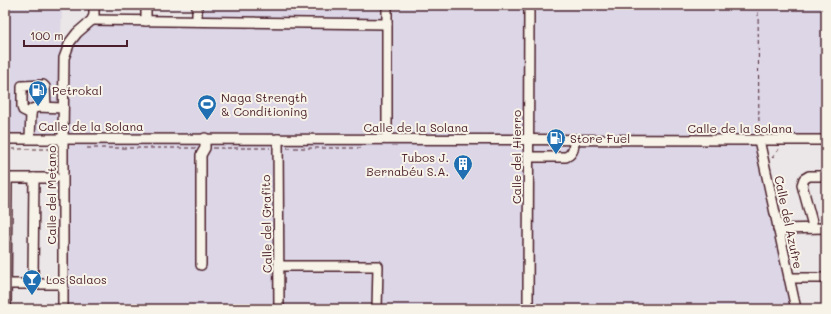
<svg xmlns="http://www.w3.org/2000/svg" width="831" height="314" font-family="Mali,sans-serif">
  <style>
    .built { fill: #dcd6e6 }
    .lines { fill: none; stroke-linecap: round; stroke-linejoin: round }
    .minor-casing { stroke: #4a1f2b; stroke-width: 12 }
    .path { stroke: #4a1f2b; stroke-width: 1; stroke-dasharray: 4 3; stroke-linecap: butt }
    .minor { stroke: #f7f3e8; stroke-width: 9 }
    .labels { text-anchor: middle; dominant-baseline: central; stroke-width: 4; stroke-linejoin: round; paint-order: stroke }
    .poi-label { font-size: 12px; fill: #4a1f2b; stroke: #f7f3e8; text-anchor: start }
    .street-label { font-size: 12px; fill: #4a1f2b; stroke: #f7f3e8 }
  </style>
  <rect width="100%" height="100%" fill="#ebe6e7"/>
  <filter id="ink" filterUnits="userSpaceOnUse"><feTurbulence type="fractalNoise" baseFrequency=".025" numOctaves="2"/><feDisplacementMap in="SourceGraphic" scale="8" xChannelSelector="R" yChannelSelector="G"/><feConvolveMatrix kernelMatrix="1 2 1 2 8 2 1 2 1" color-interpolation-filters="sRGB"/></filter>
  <g filter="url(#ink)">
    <polygon class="built" points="5,5 62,5 61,35 70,42 92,20 197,21 197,5 826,5 826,140 760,140 796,309 63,309 63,139 5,139"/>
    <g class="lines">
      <defs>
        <g id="minor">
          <polyline points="92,20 387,24"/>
          <polyline points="92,20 94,15 94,5"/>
          <polyline points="146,21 146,5"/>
          <polyline points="197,21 197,5"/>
          <polyline points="31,114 23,110 22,107 22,86 43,85 45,87 46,107"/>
          <polyline points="30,138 31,114 32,109 38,107 63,108"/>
          <polyline points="5,139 826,140"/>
          <polyline points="278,139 279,309"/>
          <polyline points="387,139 387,5"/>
          <polyline points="759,140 796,309"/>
          <path d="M 528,157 L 566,157 C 574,153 574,147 574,139"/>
          <polyline points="5,178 55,178"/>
          <polyline points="812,228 812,222 802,185 804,179 809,176 826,176"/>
          <polyline points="778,229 826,228"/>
          <polyline points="201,265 201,155 205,148 205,138"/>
          <polyline points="279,266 378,266 377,309"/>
          <polyline points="33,277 34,178"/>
          <polyline points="789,278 826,278"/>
          <polyline points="5,284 63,284"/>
          <polyline points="6,309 7,178"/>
          <polyline points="63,309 63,138 64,58 70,42 77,33 92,20"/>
          <polyline points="528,309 529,5"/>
        </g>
      </defs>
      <use href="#minor" class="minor-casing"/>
      <g class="path">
        <polyline points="758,5 759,131"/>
        <polyline points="87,148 196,148"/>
        <polyline points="213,148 270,148"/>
        <polyline points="287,148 364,148"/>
        <polyline points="5,149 52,149 54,150"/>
        <polyline points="772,158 780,148"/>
      </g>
      <use href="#minor" class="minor"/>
    </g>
  </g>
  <defs>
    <symbol id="fuel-pin" viewBox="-11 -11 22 30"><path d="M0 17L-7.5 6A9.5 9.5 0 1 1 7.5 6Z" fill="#1f6fb2" stroke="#f7f3e8"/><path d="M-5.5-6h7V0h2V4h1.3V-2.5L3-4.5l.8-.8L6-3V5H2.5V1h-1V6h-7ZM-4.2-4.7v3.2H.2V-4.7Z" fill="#fff"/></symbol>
    <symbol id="stadium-pin" viewBox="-11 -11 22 30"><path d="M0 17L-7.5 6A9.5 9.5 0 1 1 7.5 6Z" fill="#1f6fb2" stroke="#f7f3e8"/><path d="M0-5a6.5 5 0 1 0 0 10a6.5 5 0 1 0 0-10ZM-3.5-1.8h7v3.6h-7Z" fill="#fff"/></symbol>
    <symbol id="building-pin" viewBox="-11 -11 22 30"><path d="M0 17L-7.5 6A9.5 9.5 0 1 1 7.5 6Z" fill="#1f6fb2" stroke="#f7f3e8"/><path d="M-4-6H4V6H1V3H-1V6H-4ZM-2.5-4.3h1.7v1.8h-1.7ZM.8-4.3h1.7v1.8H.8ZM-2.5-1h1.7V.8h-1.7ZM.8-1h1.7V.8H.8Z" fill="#fff"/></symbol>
    <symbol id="bar-pin" viewBox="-11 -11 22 30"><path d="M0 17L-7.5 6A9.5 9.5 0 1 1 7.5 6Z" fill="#1f6fb2" stroke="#f7f3e8"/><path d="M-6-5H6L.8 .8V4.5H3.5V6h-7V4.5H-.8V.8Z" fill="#fff"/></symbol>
  </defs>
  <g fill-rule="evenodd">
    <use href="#fuel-pin" x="27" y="79" width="22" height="30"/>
    <use href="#stadium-pin" x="196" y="93" width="22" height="30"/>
    <use href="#fuel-pin" x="545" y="127" width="22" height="30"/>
    <use href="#building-pin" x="452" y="153" width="22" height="30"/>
    <use href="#bar-pin" x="21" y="268" width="22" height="30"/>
  </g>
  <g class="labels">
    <g class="poi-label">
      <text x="52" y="90">Petrokal</text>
      <text x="221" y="97">Naga Strength<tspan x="221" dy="14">&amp; Conditioning</tspan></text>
      <text x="570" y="138">Store Fuel</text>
      <text x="449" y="157" text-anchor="end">Tubos J.<tspan x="449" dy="14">Bernabéu S.A.</tspan></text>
      <text x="46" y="279">Los Salaos</text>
    </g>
    <g class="street-label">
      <text x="91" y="126">Calle de la Solana</text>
      <text x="416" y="127">Calle de la Solana</text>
      <text x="740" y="128">Calle de la Solana</text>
      <text transform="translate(516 157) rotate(-90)">Calle del Hierro</text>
      <text transform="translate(51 195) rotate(-90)">Calle del Metano</text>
      <text transform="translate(789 222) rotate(78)">Calle del Azufre</text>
      <text transform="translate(266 224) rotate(-91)">Calle del Grafito</text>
    </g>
  </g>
  <rect width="831" height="314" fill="none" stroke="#f7f3e8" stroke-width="20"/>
  <rect x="10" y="10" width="811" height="294" fill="none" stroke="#4a1f2b" stroke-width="1.5" filter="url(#ink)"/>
  <path d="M24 40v6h103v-6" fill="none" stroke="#4a1f2b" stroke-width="2"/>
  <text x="30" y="40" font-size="12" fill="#4a1f2b" stroke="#f7f3e8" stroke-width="3" paint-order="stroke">100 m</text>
</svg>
